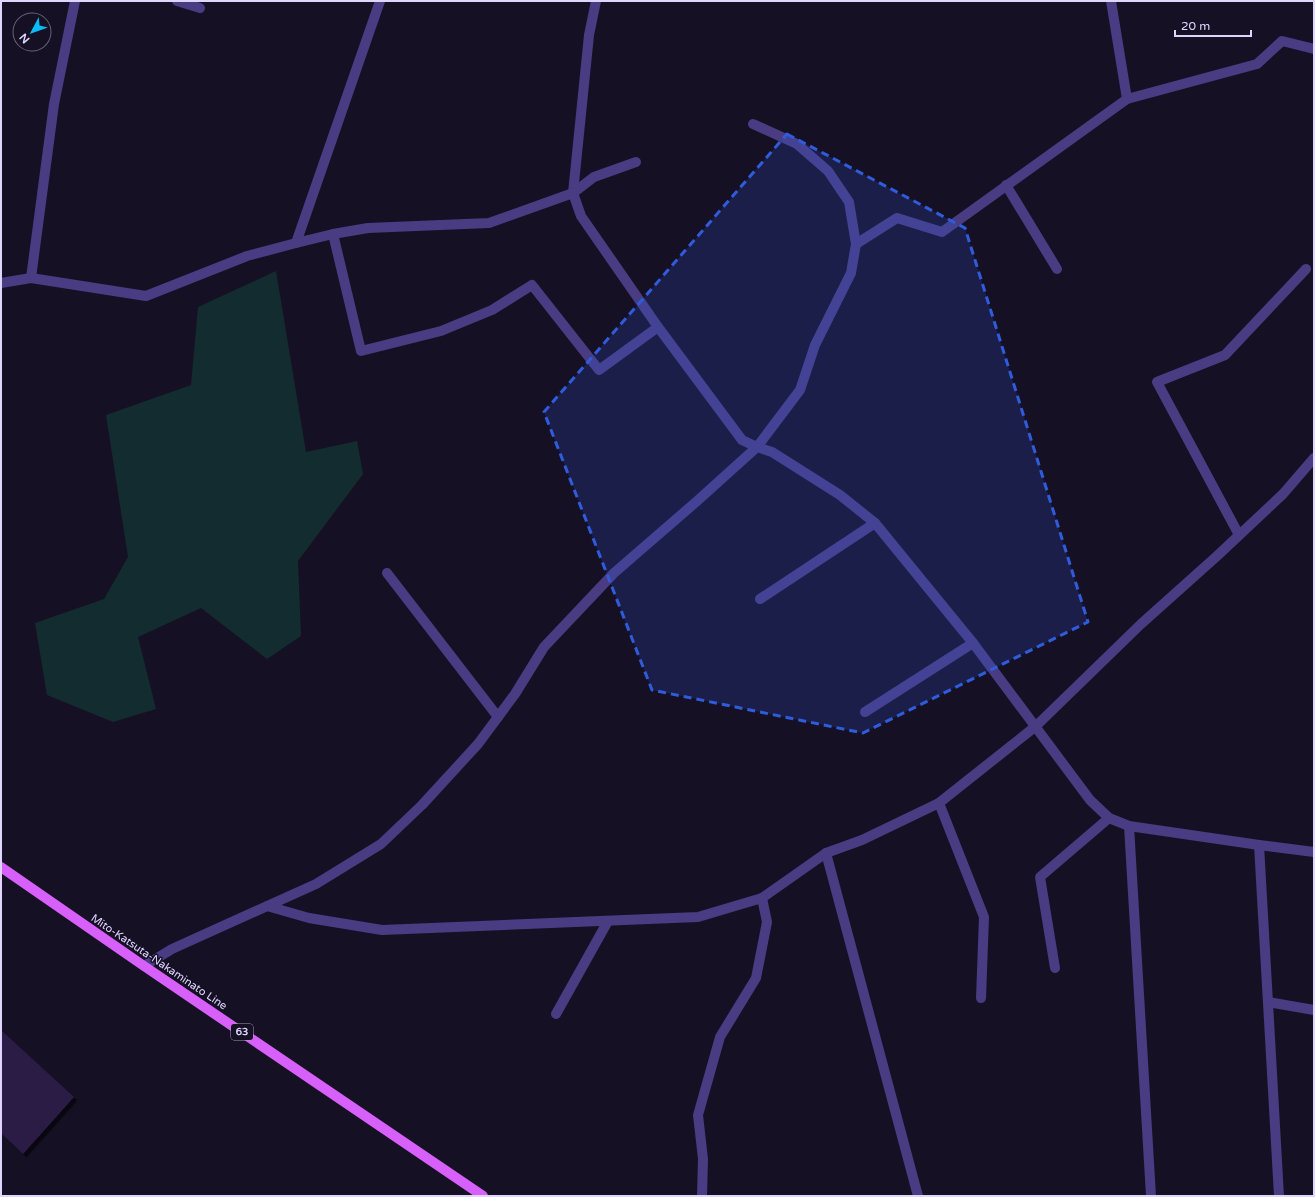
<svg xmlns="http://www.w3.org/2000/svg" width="1315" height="1197" font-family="'Varela Round',sans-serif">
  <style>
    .green { fill: #132c2f }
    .building { fill: #2b1c45; filter: url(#shadow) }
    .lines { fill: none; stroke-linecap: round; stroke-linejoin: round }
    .service { stroke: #493c82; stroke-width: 10 }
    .minor { stroke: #493c82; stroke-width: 10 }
    .primary { stroke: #d760fa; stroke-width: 10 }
    .marked { fill: #305cdc; fill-opacity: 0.2; stroke: #305cdc; stroke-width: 3; stroke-dasharray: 8 5; stroke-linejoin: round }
    .labels { text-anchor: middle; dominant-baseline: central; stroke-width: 3; stroke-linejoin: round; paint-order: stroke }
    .shield { fill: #161025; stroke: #a39abd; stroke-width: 1 }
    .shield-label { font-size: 10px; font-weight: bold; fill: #e0d5fe }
    .street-label { font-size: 11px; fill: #e0d5fe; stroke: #161025 }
  </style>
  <defs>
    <filter id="shadow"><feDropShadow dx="3.5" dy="3.5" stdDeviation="0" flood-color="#0009"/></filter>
  </defs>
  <rect width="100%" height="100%" fill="#161025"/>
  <polygon class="green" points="276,271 306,452 357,441 363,474 298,561 301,636 267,659 201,608 138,637 156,709 113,722 47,695 35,623 104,599 128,557 106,415 191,385 198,307"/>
  <polygon class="building" points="1,1030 74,1097 23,1154 1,1133"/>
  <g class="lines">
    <g class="service">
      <polyline points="177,1 200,8"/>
      <polyline points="1111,1 1127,99"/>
      <polyline points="753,124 797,144 828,171 849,202 856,244 897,218 942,232 1127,99 1257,64 1282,41 1314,49"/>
      <polyline points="1006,185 1057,269"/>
      <polyline points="573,193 594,177 636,162"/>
      <polyline points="296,243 380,1"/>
      <polyline points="31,278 54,104 75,1"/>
      <polyline points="1239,535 1157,382 1225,355 1306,269"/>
      <polyline points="387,573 498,717"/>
      <polyline points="760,599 875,523"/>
      <polyline points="865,712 973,643"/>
      <polyline points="939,803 984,917 981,998"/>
      <polyline points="1129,826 1151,1196"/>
      <polyline points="1259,845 1314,852"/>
      <polyline points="267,906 309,918 382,930 698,917 762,898 826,853 862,840 939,803 1036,726"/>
      <polyline points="1055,968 1040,877 1109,818"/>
      <polyline points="1268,1002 1314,1010"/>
      <polyline points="556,1014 608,921"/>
      <polyline points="702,1196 703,1159 698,1115 720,1037 756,978 767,922 762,898"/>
    </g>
    <g class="minor">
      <polyline points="596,1 589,35 573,193 581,216 658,327 742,440 757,447 772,452 840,495 875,523 973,643 1090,800 1109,818 1129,826 1259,845 1279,1196"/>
      <polyline points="333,234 361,351 441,331 492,310 532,285 599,370 658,327"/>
      <polyline points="1,283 31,278 146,296 247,256 296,243 333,234 368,228 489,223 573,193"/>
      <polyline points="1036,726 1141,624 1217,556 1283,494 1314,458"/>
      <polyline points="826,853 918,1196"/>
      <polyline points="144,966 172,949 316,884 381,844 422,805 478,744 515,694 544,647 614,573 696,502 757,447 800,390 815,345 851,273 856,244"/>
    </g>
    <polyline class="primary" points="1,867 144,966 483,1196"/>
  </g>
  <path class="marked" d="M 787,134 L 965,228 L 1088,622 L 863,733 L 652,690 L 544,412 Z"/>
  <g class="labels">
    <rect class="shield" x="231" y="1024" width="22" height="16" rx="3"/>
    <g class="shield-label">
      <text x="242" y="1032">63</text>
    </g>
    <g class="street-label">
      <text transform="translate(159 962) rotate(34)">Mito-Katsuta-Nakaminato Line</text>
    </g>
  </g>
  <rect width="1315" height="1197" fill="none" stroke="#e0d5fe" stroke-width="4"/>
  <g transform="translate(32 32) rotate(229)"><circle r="19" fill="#161025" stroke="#675f7c"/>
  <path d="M0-3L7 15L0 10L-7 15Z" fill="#08bcf7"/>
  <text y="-6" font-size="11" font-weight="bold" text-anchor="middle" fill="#e0d5fe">N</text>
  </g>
  <path d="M1175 30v6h76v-6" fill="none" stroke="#e0d5fe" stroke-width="2"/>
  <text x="1181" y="30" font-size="12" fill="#e0d5fe" stroke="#161025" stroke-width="3" paint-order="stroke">20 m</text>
</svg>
